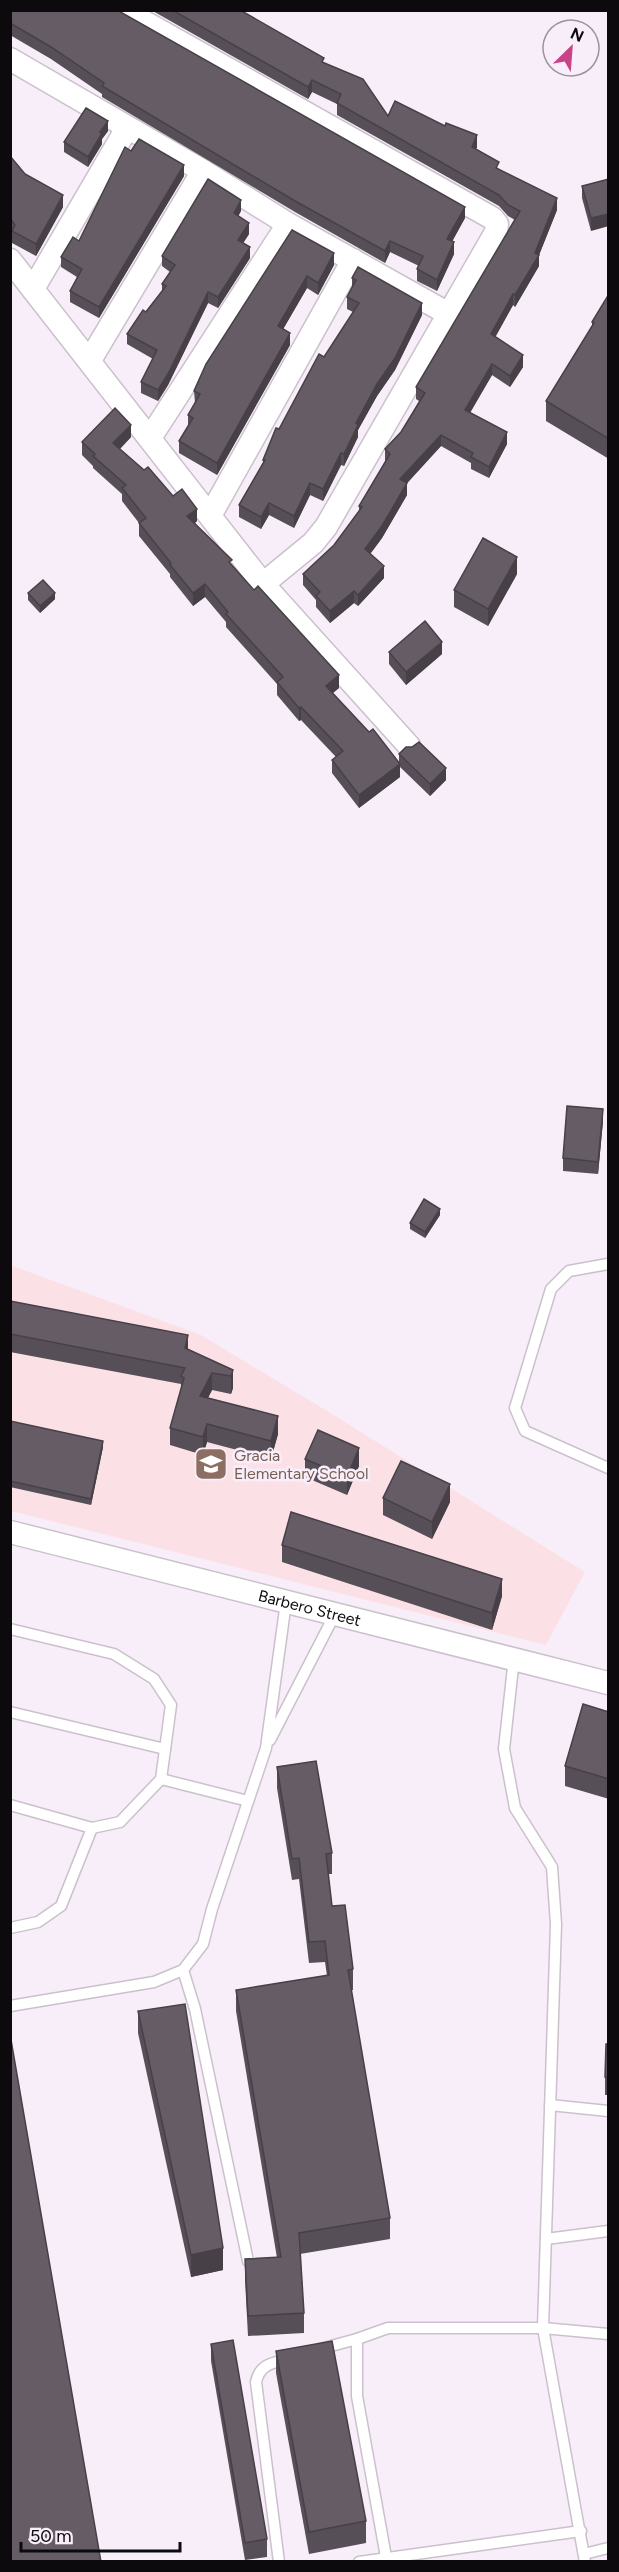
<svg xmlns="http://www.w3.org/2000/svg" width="619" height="2572" font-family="Figtree,sans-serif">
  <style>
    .education { fill: #fbe1e6 }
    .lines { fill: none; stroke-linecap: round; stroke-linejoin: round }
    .lane-casing { stroke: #cbc1cc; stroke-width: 13 }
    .street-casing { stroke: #cbc1cc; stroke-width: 25 }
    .lane { stroke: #fff; stroke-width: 10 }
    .street { stroke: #fff; stroke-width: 22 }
    .wall { fill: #574f58 }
    .shaded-wall { fill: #474047 }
    .building { fill: #655c66; stroke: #474047; stroke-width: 1.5 }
    .labels { text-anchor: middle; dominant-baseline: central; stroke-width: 5; stroke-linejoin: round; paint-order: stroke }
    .education-label { font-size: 16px; fill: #785e54; stroke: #f8eefa; text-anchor: start }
    .street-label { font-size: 16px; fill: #0d0a0e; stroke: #f8eefa }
  </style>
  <rect width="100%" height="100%" fill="#f8eefa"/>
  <polygon class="education" points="10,1265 201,1335 337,1417 585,1572 546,1645 11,1511"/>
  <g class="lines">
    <defs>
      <g id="lane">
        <polyline points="608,1264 569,1271 551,1289 515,1408 525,1431 608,1468"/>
        <polyline points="10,1629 114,1654 154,1679 171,1705 161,1779 120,1822 92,1828 10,1805"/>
        <polyline points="514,1658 504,1749 515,1808 552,1867 556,1924 543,2328 585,2562"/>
        <polyline points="10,1712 165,1749"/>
        <polyline points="270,1740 335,1614"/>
        <polyline points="161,1779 248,1801"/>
        <polyline points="10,1928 38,1922 61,1906 92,1828"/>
        <polyline points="183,1970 195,2009 248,2261"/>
        <polyline points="10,2006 154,1982 183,1970 203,1944 212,1909 266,1748 286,1602"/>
        <polyline points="550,2105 608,2111"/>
        <polyline points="546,2239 608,2231"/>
        <polyline points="320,2349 357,2339"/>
        <polyline points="584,2554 608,2548"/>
        <polyline points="386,2557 357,2396 357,2339 388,2328 543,2328 608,2334"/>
        <path d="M 279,2562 L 256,2382 C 260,2364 272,2363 288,2359"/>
        <polyline points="359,2562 581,2531"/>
      </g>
      <g id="street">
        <polyline points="123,10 492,218 497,224 496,232 326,527 313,543 263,584"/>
        <polyline points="10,59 203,171 288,224 447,313"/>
        <polyline points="10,260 263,584 409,746"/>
        <polyline points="33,289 127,128"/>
        <polyline points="90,360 203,171"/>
        <polyline points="150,438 288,224"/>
        <polyline points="211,514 353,260"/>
        <path id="s1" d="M 10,1532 L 608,1683"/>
      </g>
    </defs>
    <use href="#lane" class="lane-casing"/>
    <use href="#street" class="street-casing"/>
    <use href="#lane" class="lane"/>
    <use href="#street" class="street"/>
  </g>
  <g class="wall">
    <polygon points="10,10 465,218 452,241 454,254 437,291 417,281 417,269 419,266 390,252 385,263 295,212 102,97 102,94 51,59 10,35"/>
    <polygon points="151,10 240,10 324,63 388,116 477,147 476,149 499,169 557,210 539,255 539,266 515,307 513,305 495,337 523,367 510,387 492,375 470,413 507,444 489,478 471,469 471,463 441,446 407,483 407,495 382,538 370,554 384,578 358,606 354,603 330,623 316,607 316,600 303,585 303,574 334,545 359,511 359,506 385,462 385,449 401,432 419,401 416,399 416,387 515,220 508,216 499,206 337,115 337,104 312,92 308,99"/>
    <polygon points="108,131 102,139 102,144 88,167 64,152 64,142"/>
    <polygon points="131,151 184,176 99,318 70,302 70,291 77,277 61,267 61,257 79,241"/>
    <polygon points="10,156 25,174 63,207 36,256 12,243 12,232 10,230"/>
    <polygon points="609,179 591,231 582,198 582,186"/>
    <polygon points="241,211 238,216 249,234 243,243 250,258 218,308 208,303 168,385 158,401 141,393 141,382 153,359 127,344 127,334 162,291 162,284 170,272 162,266 162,256"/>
    <polygon points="292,230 334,265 318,295 307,288 283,329 290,345 217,475 179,453 179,441 188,426 188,415 195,403 194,391"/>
    <polygon points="352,278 422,315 395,370 377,396 358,430 358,437 344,466 341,465 323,501 310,495 294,528 269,515 261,529 239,517 239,505 263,464 263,460 279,429 353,312 347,309 347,297 352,288"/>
    <polygon points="609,294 609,459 546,421 546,401 592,326 592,322"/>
    <polygon points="131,437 120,449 173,496 197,521 195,523 339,688 332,693 369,732 399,763 399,754 446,780 430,796 400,767 400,777 359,808 332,773 332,760 336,757 301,720 299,721 277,695 277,684 226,627 226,622 205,597 193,606 170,577 170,574 139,536 139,523 122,501 122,494 93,468 93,466 82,455 82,442"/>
    <polygon points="517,574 488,626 454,607 454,590"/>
    <polygon points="28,593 55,599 40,613 28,600"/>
    <polygon points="389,652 442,654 406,685 389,664"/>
    <polygon points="603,1121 598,1174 563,1171 563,1158"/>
    <polygon points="440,1215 425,1238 410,1229 410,1223"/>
    <polygon points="10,1301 188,1350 233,1370 233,1388 231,1394 212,1390 208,1398 278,1434 271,1459 207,1442 203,1455 170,1445 170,1428 181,1390 181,1384 10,1352"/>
    <polygon points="10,1421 103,1447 91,1505 10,1487"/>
    <polygon points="305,1459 359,1466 347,1495 305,1477"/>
    <polygon points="383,1498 450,1502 432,1539 383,1515"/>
    <polygon points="282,1545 502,1596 492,1630 282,1562"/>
    <polygon points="609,1712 609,1799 565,1786 565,1766"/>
    <polygon points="277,1767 332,1853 332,1874 328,1874 332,1906 353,1969 353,1990 351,1990 390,2218 390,2239 300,2254 304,2313 304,2333 248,2336 245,2280 245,2259 277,2258 236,2011 236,1990 327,1976 325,1962 309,1963 299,1879 292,1880 277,1788"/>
    <polygon points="138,2011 223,2270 191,2277 138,2033"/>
    <polygon points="609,2044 609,2095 605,2095 605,2077"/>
    <polygon points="211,2344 267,2539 267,2557 245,2560 211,2361"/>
    <polygon points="276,2351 366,2521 366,2543 309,2554 276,2373"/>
  </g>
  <g class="shaded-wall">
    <polygon points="312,80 312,92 308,99 308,87"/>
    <polygon points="108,121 108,131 102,139 102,144 88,167 88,157 100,132"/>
    <polygon points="477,135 477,147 472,158 472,147"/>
    <polygon points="184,165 184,176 99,318 99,307"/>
    <polygon points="63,195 63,207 36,256 36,244"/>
    <polygon points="557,198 557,210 539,255 539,266 515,307 515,295 535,253"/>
    <polygon points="241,200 241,211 234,224 234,213"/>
    <polygon points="465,207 465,218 447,251 447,239"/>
    <polygon points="609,214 609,226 591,231 591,218"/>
    <polygon points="249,223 249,234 238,251 238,240"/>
    <polygon points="390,241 390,252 385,263 385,251"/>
    <polygon points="454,242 454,254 437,291 437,280"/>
    <polygon points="250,247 250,258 218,308 218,297"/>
    <polygon points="334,253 334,265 318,295 318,283"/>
    <polygon points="307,276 307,288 278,338 278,326"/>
    <polygon points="208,292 208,303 168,385 158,401 158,390"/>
    <polygon points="513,294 513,305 491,345 491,334"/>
    <polygon points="422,303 422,315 395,370 377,396 358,430 358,437 344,466 344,454 356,423 377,384"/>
    <polygon points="290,333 290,345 217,475 217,463"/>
    <polygon points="523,355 523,367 510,387 510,376"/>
    <polygon points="492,364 492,375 465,421 465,410"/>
    <polygon points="131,425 131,437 113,456 113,443"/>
    <polygon points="507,432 507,444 489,478 489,467"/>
    <polygon points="441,435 441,446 400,491 400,479"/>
    <polygon points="341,453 341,465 323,501 323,489"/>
    <polygon points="310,483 310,495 294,528 294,516"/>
    <polygon points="407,483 407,495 382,538 365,561 365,549"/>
    <polygon points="269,503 269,515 261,529 261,517"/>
    <polygon points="197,509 197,521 187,529 187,516"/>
    <polygon points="517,557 517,574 488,626 488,609"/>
    <polygon points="384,566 384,578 358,606 358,595"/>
    <polygon points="205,584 205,597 193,606 193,593"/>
    <polygon points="354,591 354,603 330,623 330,611"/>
    <polygon points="55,593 55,599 40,613 40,606"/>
    <polygon points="442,642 442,654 406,685 406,672"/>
    <polygon points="339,675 339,688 326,699 326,686"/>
    <polygon points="301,707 301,720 299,721 299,708"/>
    <polygon points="400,764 400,777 359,808 359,795"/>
    <polygon points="446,768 446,780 430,796 430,784"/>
    <polygon points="603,1109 603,1121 598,1174 598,1162"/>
    <polygon points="440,1209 440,1215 425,1238 425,1232"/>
    <polygon points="188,1335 188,1353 185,1348"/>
    <polygon points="233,1370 233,1388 231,1394 231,1376"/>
    <polygon points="212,1373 212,1390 200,1413 200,1396"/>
    <polygon points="278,1416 278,1434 271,1459 271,1441"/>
    <polygon points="207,1424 207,1442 203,1455 203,1437"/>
    <polygon points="103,1441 103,1447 91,1505 91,1499"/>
    <polygon points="359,1448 359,1466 347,1495 347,1477"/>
    <polygon points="450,1484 450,1502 432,1539 432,1522"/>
    <polygon points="502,1579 502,1596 492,1630 492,1613"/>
    <polygon points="223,2248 223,2270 191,2277 191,2255"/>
  </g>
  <g class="building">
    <polygon points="10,10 117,10 465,207 447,239 454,242 437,280 417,269 423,256 390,241 385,251 295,201 102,86 104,83 51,47 10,23"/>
    <polygon points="172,10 240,10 324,58 322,62 363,79 388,116 395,101 445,126 446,123 477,135 472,147 499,162 496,168 557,198 535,253 539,255 515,295 513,294 491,334 523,355 510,376 492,364 465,410 507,432 489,467 471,457 473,453 441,435 400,479 407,483 382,526 365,549 384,566 358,595 354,591 330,611 316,596 320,592 303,574 334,545 362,507 359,506 390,454 385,449 401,432 425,393 416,387 520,211 508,205 499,195 337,103 341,94 312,80 308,87"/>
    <polygon points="86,108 108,121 100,132 102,133 88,157 64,142"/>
    <polygon points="139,139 184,165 99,307 70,291 82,269 61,257 73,237 79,241 125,147 131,151"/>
    <polygon points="10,156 25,174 63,195 36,244 12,231 15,225 10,218"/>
    <polygon points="208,179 241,200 234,213 249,223 238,240 250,247 218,297 208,292 168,374 158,390 141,382 157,350 127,334 143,310 146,312 166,286 162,284 175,265 162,256"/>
    <polygon points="609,179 609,214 591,218 582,186"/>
    <polygon points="292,230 334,253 318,283 307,276 278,326 290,333 217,463 179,441 193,418 188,415 200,394 194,391 206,364"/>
    <polygon points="358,267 422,303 395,358 377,384 356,423 358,425 344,454 341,453 323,489 310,483 294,516 269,503 261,517 239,505 265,460 263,460 276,428 279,429 319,354 324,357 359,303 347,297 356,280 352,278"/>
    <polygon points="609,294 609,439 546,401 594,323 592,322"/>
    <polygon points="115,408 131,425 113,443 144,470 148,467 173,496 182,489 197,509 187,516 232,560 229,562 254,590 258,586 339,675 326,686 369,732 373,729 400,764 359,795 332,760 343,751 301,707 299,708 277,682 283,677 226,614 228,612 205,584 193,593 170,565 171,563 139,523 146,518 122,488 126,485 93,456 95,454 82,442"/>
    <polygon points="483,538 517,557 488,609 454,590"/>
    <polygon points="43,580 55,593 40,606 28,593"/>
    <polygon points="425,621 442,642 406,672 389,652"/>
    <polygon points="419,742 446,768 430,784 399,754 406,747 412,747"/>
    <polygon points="567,1106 603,1109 598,1162 563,1158"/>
    <polygon points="424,1199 440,1209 425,1232 410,1223"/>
    <polygon points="10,1301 188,1335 185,1348 233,1370 231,1376 212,1373 200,1396 278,1416 271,1441 207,1424 203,1437 170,1428 184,1378 181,1376 185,1368 10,1334"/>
    <polygon points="10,1421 103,1441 91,1499 10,1481"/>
    <polygon points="318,1430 359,1448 347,1477 305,1459"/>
    <polygon points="401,1461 450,1484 432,1522 383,1498"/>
    <polygon points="291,1512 502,1579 492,1613 282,1545"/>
    <polygon points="583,1704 609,1712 609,1779 565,1766"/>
    <polygon points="316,1761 332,1853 326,1854 332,1906 345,1905 353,1969 348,1970 390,2218 299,2233 304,2313 248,2316 245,2259 281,2257 236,1990 329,1975 325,1941 309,1942 299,1858 292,1859 277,1767"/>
    <polygon points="185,2004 223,2248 191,2255 138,2011"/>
    <polygon points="10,2034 101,2562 10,2562"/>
    <polygon points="606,2044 609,2044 609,2077 605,2077"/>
    <polygon points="233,2340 267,2539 245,2543 211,2344"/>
    <polygon points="332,2341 366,2521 309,2532 276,2351"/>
  </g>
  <defs>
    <symbol id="school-square" viewBox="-11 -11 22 22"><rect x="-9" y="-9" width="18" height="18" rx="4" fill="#8d6e63" stroke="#f8eefa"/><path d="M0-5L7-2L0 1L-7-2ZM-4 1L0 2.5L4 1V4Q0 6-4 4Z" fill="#fff"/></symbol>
  </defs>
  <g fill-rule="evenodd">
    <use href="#school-square" x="192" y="1445" width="38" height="38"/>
  </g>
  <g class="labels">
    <g class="education-label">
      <text x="234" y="1455">Gracia<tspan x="234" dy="18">Elementary School</tspan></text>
    </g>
    <g class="street-label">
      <text stroke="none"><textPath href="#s1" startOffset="309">Barbero Street</textPath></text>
    </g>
  </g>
  <rect width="619" height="2572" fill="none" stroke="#0d0a0e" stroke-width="24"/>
  <g transform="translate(571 48) rotate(25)"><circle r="28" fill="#f8eefa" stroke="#9a939c" stroke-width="1.5"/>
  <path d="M0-4.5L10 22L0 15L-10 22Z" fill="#c84487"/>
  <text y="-9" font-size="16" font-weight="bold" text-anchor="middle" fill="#0d0a0e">N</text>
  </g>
  <path d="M21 2542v9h159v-9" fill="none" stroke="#0d0a0e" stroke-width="3"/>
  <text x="30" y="2542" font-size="18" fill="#0d0a0e" stroke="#f8eefa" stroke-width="4.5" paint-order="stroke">50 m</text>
</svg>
